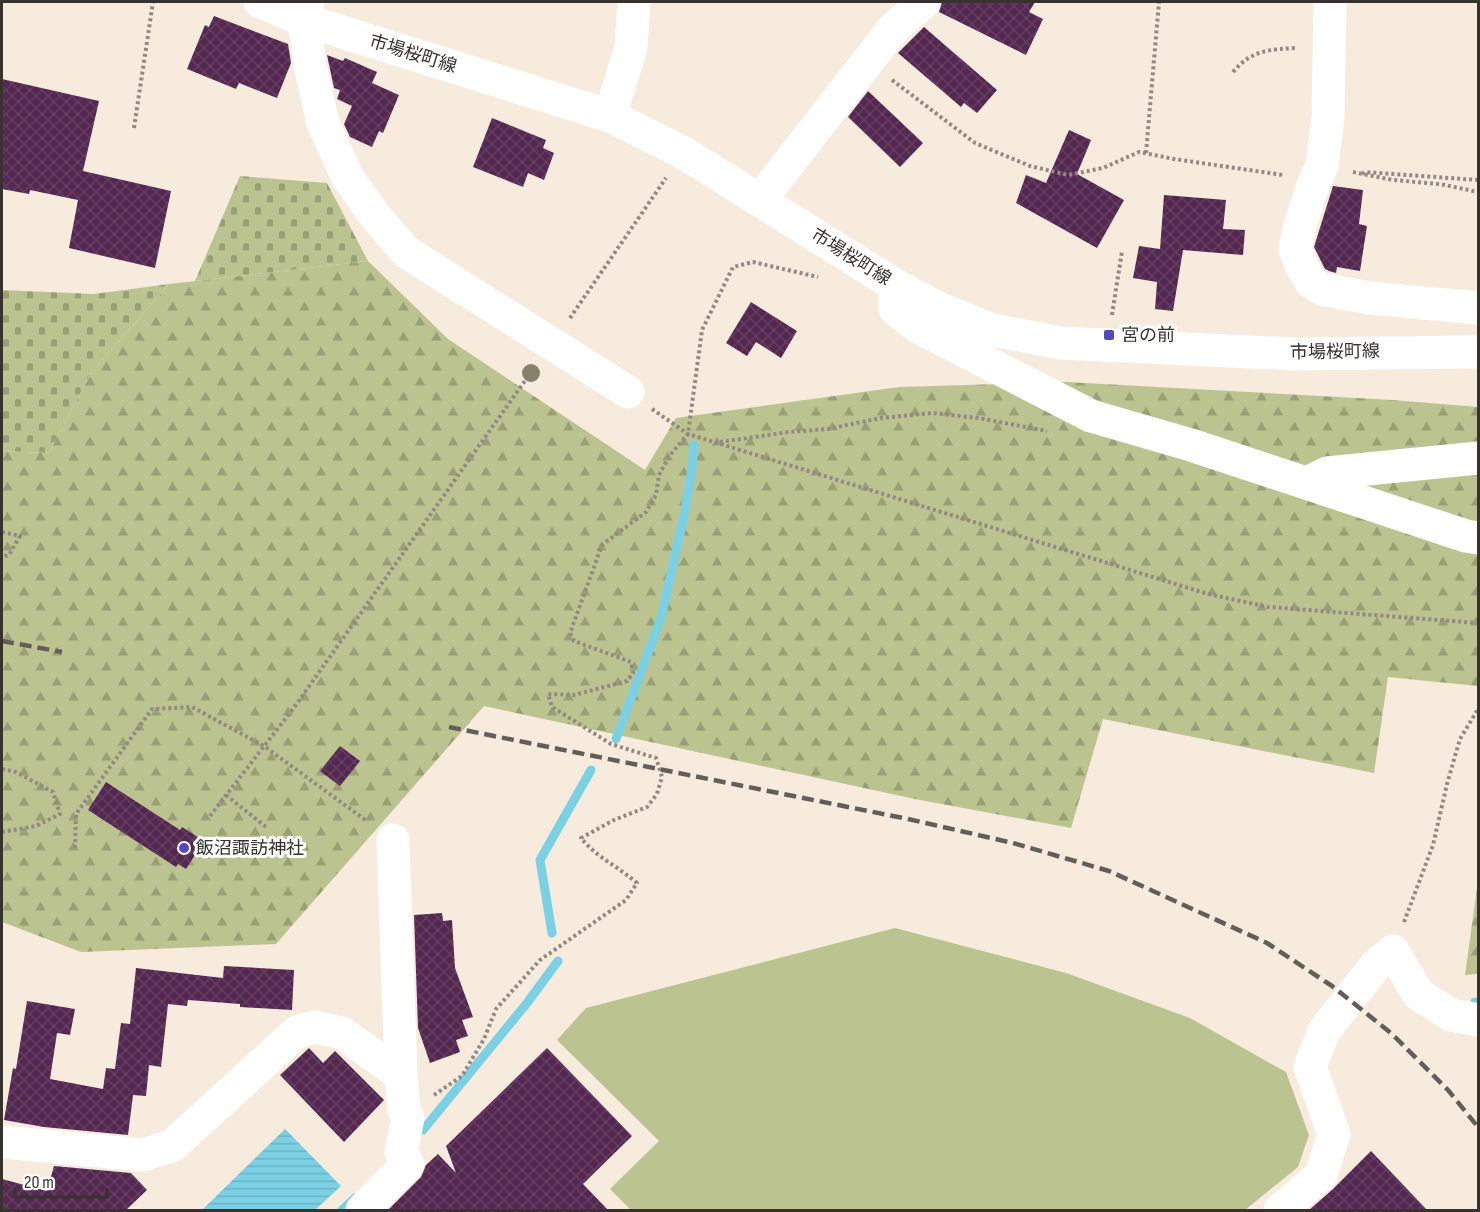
<svg xmlns="http://www.w3.org/2000/svg" width="1480" height="1212" font-family="'Sofia Sans Condensed','Noto Sans JP',sans-serif">
  <style>
    .forest { fill: url(#forest-firs) }
    .cemetery { fill: url(#cemetery-stones) }
    .park { fill: #bbc490 }
    .water { fill: url(#water-rules) }
    .lines { fill: none; stroke-linecap: round; stroke-linejoin: round }
    .stream { stroke: #7bd0e4; stroke-width: 9 }
    .building { fill: url(#building-cross-hatch) }
    .path { stroke: #928a82; stroke-width: 4; stroke-dasharray: 3 3; stroke-linecap: butt }
    .minor { stroke: #fff; stroke-width: 33 }
    .major { stroke: #fff; stroke-width: 33 }
    .rail { stroke: #645e58; stroke-width: 4.5; stroke-dasharray: 12 6; stroke-linecap: butt }
    .tree { fill: #85826c }
    .poi-dot { fill: #5348c0; stroke: #fff; stroke-width: 2 }
    .labels { text-anchor: middle; dominant-baseline: central; stroke-width: 6; stroke-linejoin: round; paint-order: stroke }
    .street-label { font-size: 18px; fill: #37322e; stroke: #fff }
    .poi-label { font-size: 18px; fill: #37322e; stroke: #fff; text-anchor: start }
  </style>
  <defs>
    <pattern id="forest-firs" width="22" height="20" patternUnits="userSpaceOnUse" patternTransform="scale(1.5)"><rect width="22" height="20" fill="#bbc490"/><path d="M5 1l3.5 6h-7zM16 11l3.5 6h-7z" fill="#99a076"/></pattern>
    <pattern id="cemetery-stones" width="16" height="16" patternUnits="userSpaceOnUse" patternTransform="scale(1.5)"><rect width="16" height="16" fill="#bbc490"/><path d="M2 7V4a2 2 0 0 1 4 0v3zM10 15v-3a2 2 0 0 1 4 0v3z" fill="#99a076"/></pattern>
    <pattern id="water-rules" width="6" height="5" patternUnits="userSpaceOnUse" patternTransform="scale(1.5)"><rect width="6" height="5" fill="#7bd0e4"/><path d="M0 2.5h6" fill="none" stroke="#6bb3c4"/></pattern>
    <pattern id="building-cross-hatch" width="8" height="8" patternUnits="userSpaceOnUse" patternTransform="scale(1.5)"><rect width="8" height="8" fill="#542850"/><path d="M0 0l8 8M0 8l8-8" fill="none" stroke="#653f61"/></pattern>
  </defs>
  <rect width="100%" height="100%" fill="#f7ebde"/>
  <g class="forest">
    <polygon points="368,261 448,339 645,470 676,418 899,387 1066,382 1393,400 1478,407 1478,686 1388,677 1374,773 1103,719 1071,828 915,799 484,706 276,944 81,952 2,922 2,451 49,453 90,374 169,284"/>
    <polygon points="1478,881 1478,974 1465,975"/>
  </g>
  <g class="cemetery">
    <polygon points="240,176 327,183 368,261 195,281"/>
    <polygon points="169,284 90,374 49,453 2,451 2,290 94,294"/>
  </g>
  <polygon class="park" points="895,928 1066,973 1190,1018 1286,1072 1309,1135 1298,1167 1245,1210 631,1210 610,1189 659,1141 557,1040 586,1008"/>
  <polygon class="water" points="285,1129 341,1186 315,1210 202,1210"/>
  <g class="lines">
    <g class="stream">
      <polyline points="616,739 661,618 685,511 691,475 694,445"/>
      <polyline points="552,933 540,860 591,770"/>
      <polyline points="1475,1002 1478,1002"/>
      <polyline points="423,1130 527,1003 558,961"/>
      <polyline points="342,1210 355,1198"/>
    </g>
  </g>
  <g class="building">
    <polygon points="942,2 1035,2 1029,12 1043,19 1026,55 939,12"/>
    <polygon points="214,16 288,44 291,63 277,98 239,83 236,89 187,69 205,25 209,27"/>
    <polygon points="924,27 997,90 977,113 964,103 961,107 898,53"/>
    <polygon points="327,55 343,61 345,58 377,72 372,83 399,95 383,133 379,131 372,147 350,137 344,124 352,106 337,99 340,90 334,88"/>
    <polygon points="2,79 99,101 83,171 171,191 155,268 69,248 78,200 30,190 29,194 2,189"/>
    <polygon points="868,91 923,143 900,167 848,117"/>
    <polygon points="492,118 546,140 543,148 554,153 544,180 528,173 523,187 473,167"/>
    <polygon points="1069,130 1091,140 1077,174 1124,200 1097,248 1016,203 1026,175 1046,183"/>
    <polygon points="1333,186 1363,190 1359,224 1367,226 1360,271 1337,267 1336,273 1329,271 1325,269 1314,247"/>
    <polygon points="1164,195 1226,200 1223,229 1245,230 1243,255 1183,250 1173,311 1155,309 1157,282 1133,278 1139,246 1160,249"/>
    <polygon points="751,302 797,331 781,358 756,342 747,356 726,343"/>
    <polygon points="340,746 360,761 340,786 320,771"/>
    <polygon points="106,782 180,830 182,827 204,841 186,869 178,864 176,867 88,810"/>
    <polygon points="442,913 443,921 452,920 455,968 473,1017 462,1020 468,1036 456,1040 460,1052 430,1063 418,1028 414,915"/>
    <polygon points="224,966 294,970 292,1010 240,1007 240,1004 188,1000 187,1006 168,1004 161,1067 149,1065 146,1096 133,1095 128,1135 44,1127 4,1120 13,1068 16,1069 27,1001 75,1009 70,1035 57,1033 50,1079 103,1089 106,1068 115,1069 121,1023 130,1024 136,968 223,978"/>
    <polygon points="309,1048 323,1063 335,1051 384,1100 344,1142 280,1075"/>
    <polygon points="547,1048 632,1136 583,1184 608,1210 388,1210 421,1177 426,1165 438,1154 456,1173 446,1146"/>
    <polygon points="1371,1151 1427,1210 1309,1210 1333,1189"/>
    <polygon points="54,1166 131,1173 147,1190 126,1210 2,1210 2,1179 47,1191"/>
  </g>
  <g class="lines">
    <g class="path">
      <path d="M 1233,72 C 1251,50 1271,49 1298,48"/>
      <polyline points="892,80 975,143 1030,166 1068,175 1103,168 1139,152 1174,159 1283,175"/>
      <polyline points="134,128 153,2"/>
      <polyline points="1146,153 1159,2"/>
      <polyline points="1353,172 1393,180 1440,184 1478,192"/>
      <polyline points="1362,174 1365,172 1478,180"/>
      <polyline points="1112,315 1122,251"/>
      <polyline points="570,318 666,178"/>
      <polyline points="652,409 688,434 1208,594 1268,607 1478,623"/>
      <polyline points="720,442 789,432 828,429 881,418 932,413 978,418 1047,431"/>
      <polyline points="2,532 20,536 9,555 2,557"/>
      <polyline points="2,769 16,772 53,792 60,814 36,826 2,832"/>
      <polyline points="226,795 266,827"/>
      <polyline points="210,816 293,709 534,368"/>
      <polyline points="75,848 76,814 152,709 192,707 264,746 368,822"/>
      <polyline points="1404,922 1433,845 1447,784 1460,739 1478,709"/>
      <path d="M 434,1095 L 462,1076 L 484,1039 L 496,1009 L 540,960 L 626,900 L 637,883 C 619,867 596,857 581,838 L 614,820 L 647,807 L 657,794 L 662,777 L 656,758 L 611,744 L 552,707 L 548,694 L 574,695 L 627,681 L 633,673 L 631,662 L 574,641 L 570,633 L 602,545 L 646,512 L 656,495 L 659,475 L 670,455 L 688,434 L 702,330 L 733,267 L 753,262 L 818,277"/>
    </g>
    <g class="minor">
      <polyline points="308,2 304,20 310,66 323,123 348,178 376,217 406,252 628,392"/>
      <polyline points="1330,2 1328,118 1322,166 1312,188 1299,229 1295,249 1302,267 1311,282 1322,289 1369,298 1478,308"/>
      <polyline points="610,116 631,47 634,2"/>
      <polyline points="760,200 893,29 924,2"/>
      <polyline points="895,285 895,309 918,327 1091,416 1191,445 1466,536 1478,538"/>
      <polyline points="1307,483 1327,473 1478,458"/>
      <polyline points="2,1142 142,1155 172,1146 297,1032 315,1027 342,1033 401,1075"/>
      <polyline points="362,1210 408,1164 401,1153 408,1118 404,1110 401,1075 393,840"/>
      <polyline points="1280,1210 1321,1175 1334,1134 1310,1067 1324,1031 1376,965 1393,951 1418,994 1451,1015 1478,1020"/>
    </g>
    <polyline class="major" points="260,2 304,20 610,116 684,153 895,285 940,309 993,330 1061,343 1295,354 1478,352"/>
    <g class="rail">
      <polyline points="2,641 62,652"/>
      <polyline points="449,727 908,819 1013,843 1109,871 1267,943 1332,986 1392,1034 1448,1090 1478,1127"/>
    </g>
  </g>
  <circle class="tree" cx="531" cy="373" r="9"/>
  <g class="poi-dot">
    <rect x="1103" y="329" width="12" height="12" rx="3"/>
    <circle cx="184" cy="848" r="6"/>
  </g>
  <g class="labels">
    <g class="street-label">
      <text transform="translate(413 54) rotate(17)">市場桜町線</text>
      <text transform="translate(851 257) rotate(32)">市場桜町線</text>
      <text transform="translate(1335 352) rotate(-1)">市場桜町線</text>
    </g>
    <g class="poi-label">
      <text x="1121" y="335">宮の前</text>
      <text x="196" y="848">飯沼諏訪神社</text>
    </g>
  </g>
  <rect width="1480" height="1212" fill="none" stroke="#37322e" stroke-width="6"/>
  <path d="M15 1188v9h92v-9" fill="none" stroke="#37322e" stroke-width="3"/>
  <text x="24" y="1188" font-size="18" fill="#37322e" stroke="#ffffff" stroke-width="4.5" paint-order="stroke">20 m</text>
</svg>
